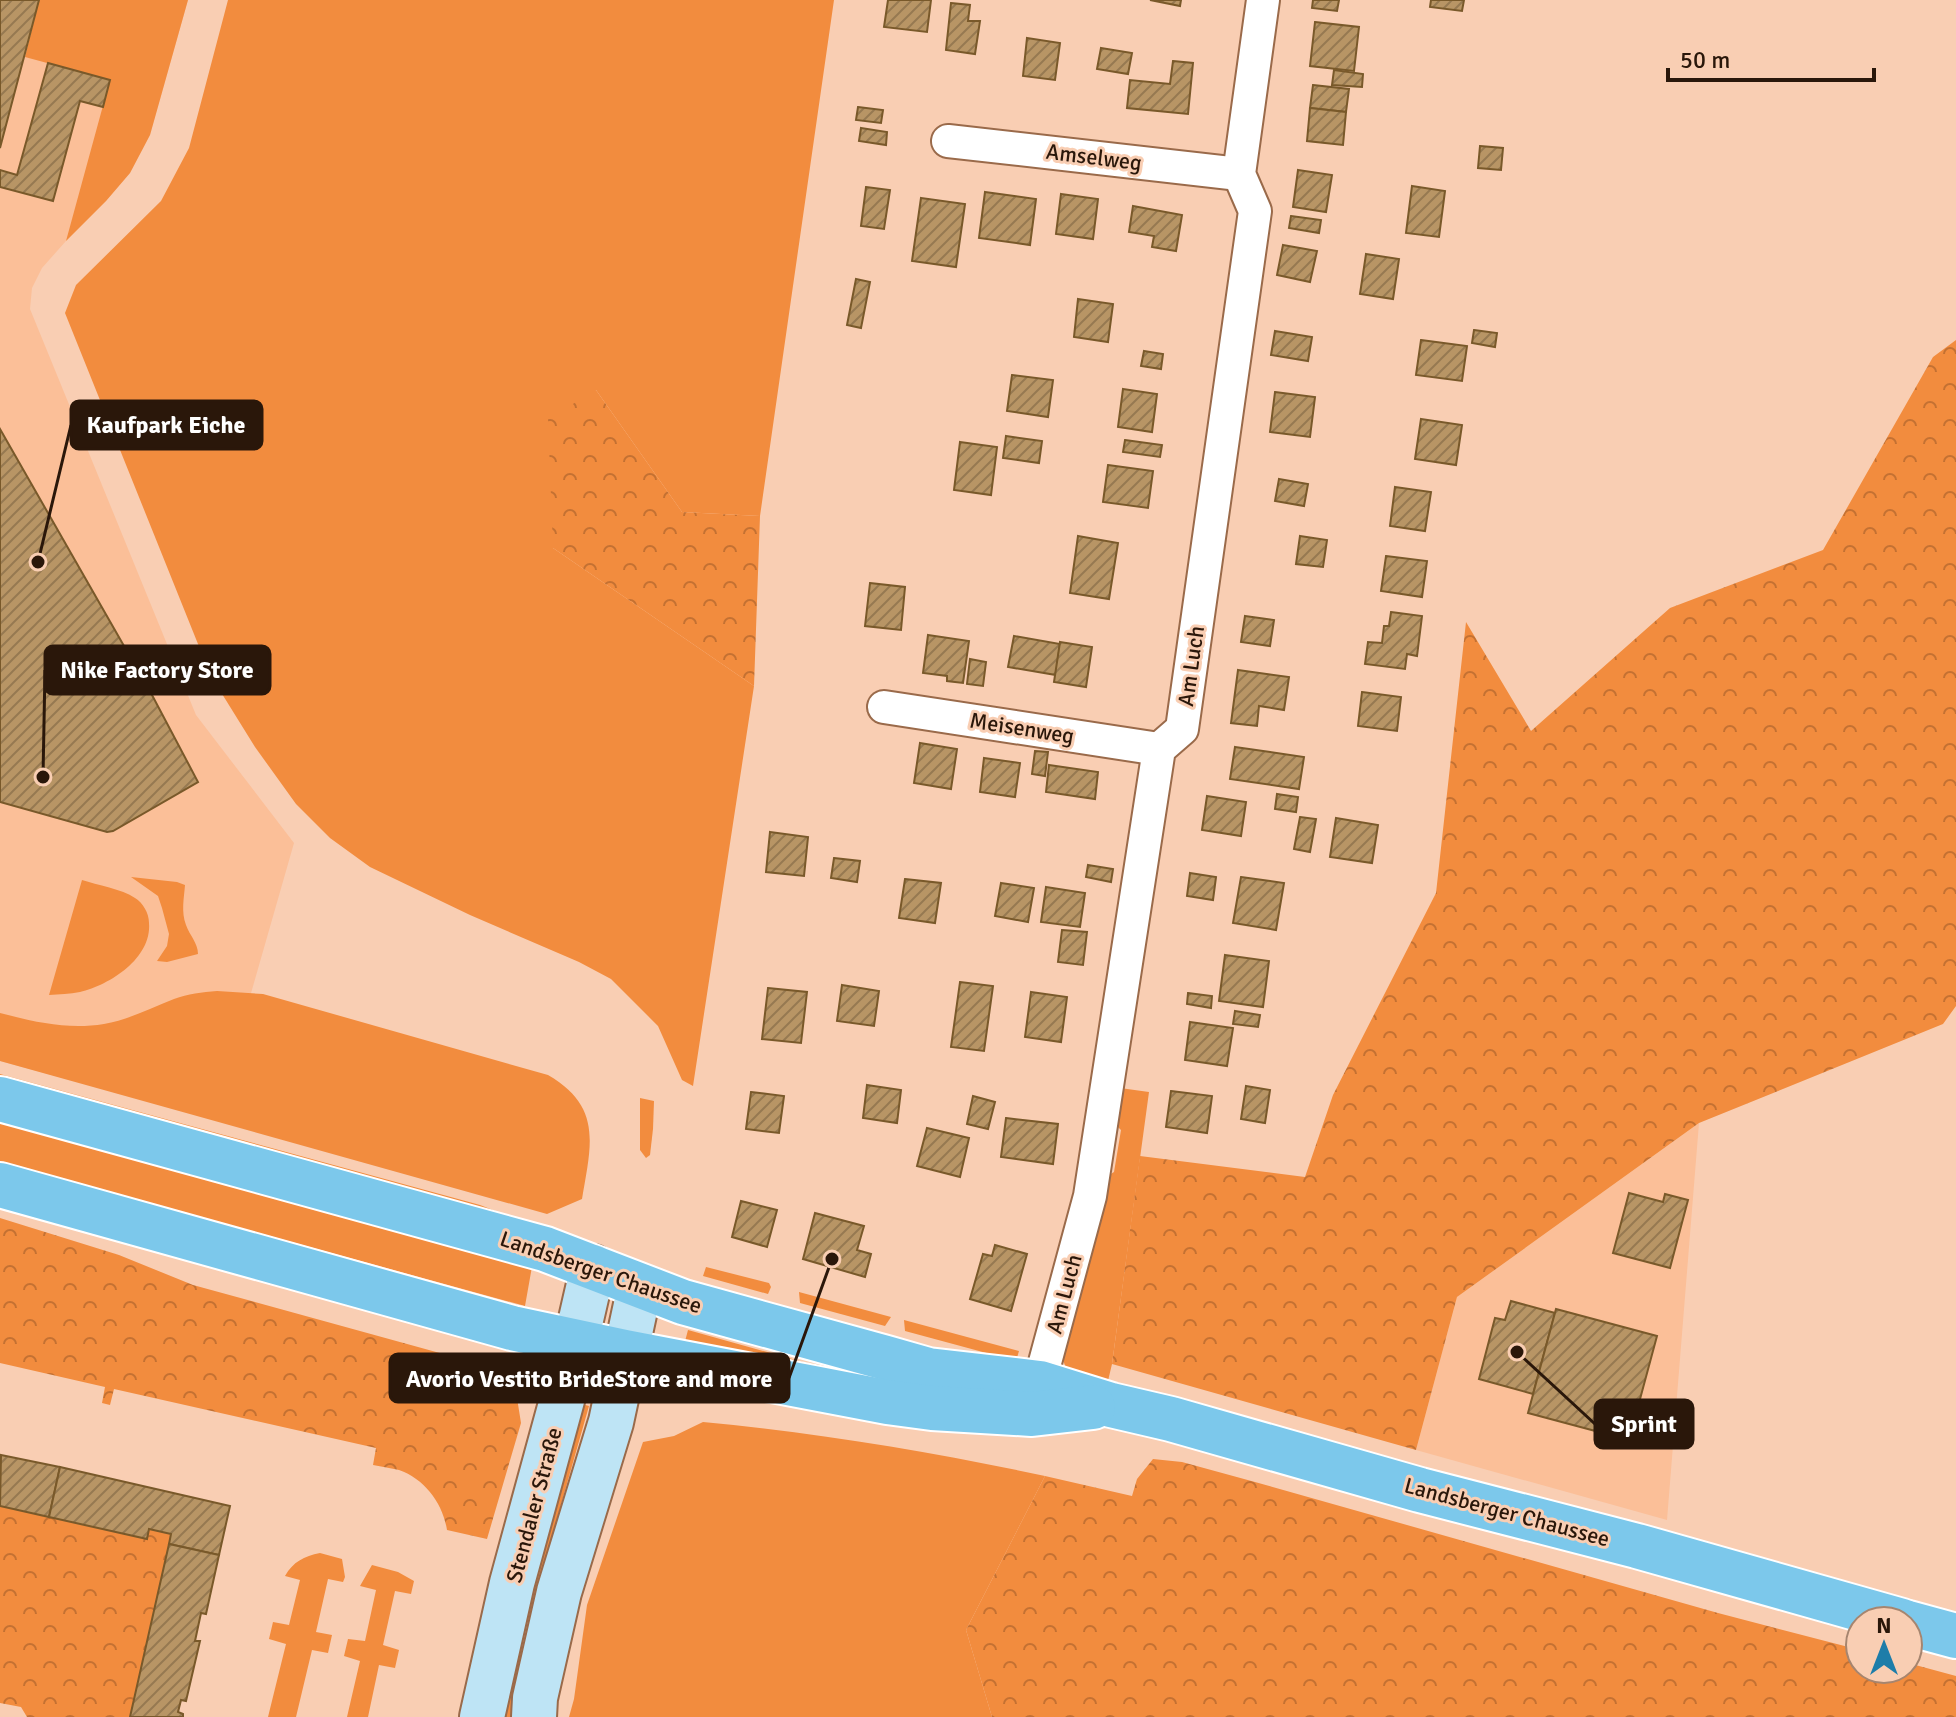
<svg xmlns="http://www.w3.org/2000/svg" width="1956" height="1717" font-family="Signika,sans-serif">
  <style>
    .built { fill: #fbbf98 }
    .green { fill: #f28c3e }
    .forest { fill: url(#forest-crowns) }
    .building { fill: url(#building-hatch); stroke: #79592a; stroke-width: 2 }
    .lines { fill: none; stroke-linecap: round; stroke-linejoin: round }
    .street-casing { stroke: #9a6a4a; stroke-width: 36 }
    .secondary-casing { stroke: #9a6a4a; stroke-width: 48 }
    .primary-casing { stroke: #fff; stroke-width: 48 }
    .street { stroke: #fff; stroke-width: 32 }
    .secondary { stroke: #bee4f5; stroke-width: 44 }
    .primary { stroke: #7cc8eb; stroke-width: 44 }
    .labels { text-anchor: middle; dominant-baseline: central; stroke-width: 6; stroke-linejoin: round; paint-order: stroke }
    .street-label { font-size: 22px; fill: #2a170a; stroke: #f9ceb3 }
    .leader { fill: none; stroke: #2a170a; stroke-width: 3 }
    .callout-dot { fill: #2a170a; stroke: #f9ceb3; stroke-width: 3 }
    .callout { fill: #2a170a; stroke: #2a170a; stroke-width: 3 }
    .callout-label { font-size: 24px; text-anchor: middle; font-weight: bold; fill: #fff }
  </style>
  <defs>
    <pattern id="forest-crowns" width="20" height="18" patternUnits="userSpaceOnUse" patternTransform="scale(2)"><rect width="20" height="18" fill="#f28c3e"/><path d="M2 6a3 3 0 1 1 6 0M12 15a3 3 0 1 1 6 0" fill="none" stroke="#c47132"/></pattern>
    <pattern id="building-hatch" width="6" height="6" patternUnits="userSpaceOnUse" patternTransform="scale(2)"><rect width="6" height="6" fill="#b89565"/><path d="M-1 1l2-2M0 6l6-6M5 7l2-2" fill="none" stroke="#967951"/></pattern>
  </defs>
  <rect width="100%" height="100%" fill="#f9ceb3"/>
  <g class="built">
    <polygon points="0,0 188,0 150,135 130,173 106,201 66,241 42,268 32,288 30,309 196,715 294,843 215,1119 0,1061"/>
    <polygon points="1699,1123 1667,1520 1416,1450 1457,1297"/>
  </g>
  <g class="green">
    <polygon points="39,0 188,0 150,135 130,173 106,201 66,241 110,80 25,57"/>
    <polygon points="228,0 834,0 760,516 682,512 596,390 553,548 754,686 693,1086 682,1080 658,1026 611,979 579,962 470,915 370,867 330,838 296,804 255,747 219,689 198,644 65,313 76,285 161,201 189,148"/>
    <path d="M 131,877 L 177,882 L 185,885 C 184,898 181,912 186,925 C 190,936 198,943 198,954 L 167,962 L 157,961 L 167,946 L 169,934 L 162,908 L 158,896 Z"/>
    <path d="M 82,880 C 97,885 122,889 135,898 C 143,903 149,913 149,923 C 152,958 110,985 80,992 C 70,994 59,994 49,995 Z"/>
    <path d="M 217,991 L 263,994 L 548,1075 C 603,1107 591,1145 582,1199 L 547,1214 L 0,1061 L 0,1013 C 35,1022 68,1030 104,1024 C 128,1020 151,1008 174,999 C 188,994 202,992 217,991 Z"/>
    <polygon points="0,1074 480,1205 516,1219 0,1084"/>
    <polygon points="1120,1088 1149,1092 1112,1364 1107,1385 1066,1368 1063,1360 1063,1352 1106,1177 1114,1172 1121,1130 1114,1123"/>
    <polygon points="640,1098 654,1101 653,1129 650,1155 646,1158 640,1150"/>
    <polygon points="0,1116 533,1261 525,1306 251,1231 0,1169"/>
    <polygon points="706,1267 769,1283 771,1287 768,1294 703,1276"/>
    <polygon points="799,1292 891,1317 885,1326 800,1303"/>
    <polygon points="904,1320 1019,1351 1016,1361 905,1331"/>
    <polygon points="688,1330 803,1362 955,1389 683,1349"/>
    <polygon points="578,1403 589,1406 524,1635 511,1717 494,1717"/>
    <path d="M 703,1422 C 818,1433 932,1452 1045,1476 L 966,1630 L 992,1717 L 569,1717 L 574,1699 L 587,1605 L 643,1442 L 674,1436 Z"/>
    <path d="M 320,1553 L 342,1559 L 345,1577 L 343,1582 L 328,1579 L 316,1632 L 332,1635 L 328,1653 L 312,1650 L 296,1717 L 268,1717 L 286,1644 L 269,1639 L 273,1622 L 289,1625 L 300,1580 L 285,1576 C 293,1562 304,1556 320,1553 Z"/>
    <polygon points="372,1565 398,1572 414,1581 411,1594 395,1591 383,1645 399,1650 395,1668 379,1665 368,1717 347,1717 360,1661 344,1656 348,1639 365,1641 376,1590 360,1586"/>
  </g>
  <g class="forest">
    <polygon points="1956,340 1956,1006 1943,1024 1699,1123 1457,1297 1416,1450 1112,1364 1140,1156 1305,1177 1333,1095 1436,893 1466,622 1531,731 1670,608 1823,550 1933,357"/>
    <polygon points="596,390 682,512 760,516 754,686 553,548 548,419"/>
    <path d="M 0,1218 L 119,1255 L 193,1285 L 505,1371 L 514,1379 L 521,1423 L 487,1539 L 447,1530 C 443,1504 425,1479 399,1470 C 391,1468 382,1467 373,1465 L 376,1448 L 114,1389 L 110,1405 L 102,1403 L 105,1387 L 0,1363 Z"/>
    <polygon points="1153,1459 1182,1462 1255,1482 1718,1613 1860,1650 1860,1669 1908,1669 1908,1663 1956,1676 1956,1717 992,1717 966,1630 1045,1476 1132,1496 1137,1479"/>
    <polygon points="0,1506 146,1539 149,1529 171,1534 130,1717 27,1717 21,1707 0,1703"/>
  </g>
  <g class="building">
    <polygon points="0,0 39,0 0,148"/>
    <polygon points="888,0 931,0 927,32 884,27"/>
    <polygon points="1150,0 1181,0 1180,6"/>
    <polygon points="1313,0 1339,0 1337,11 1312,8"/>
    <polygon points="1431,0 1464,0 1462,11 1430,7"/>
    <polygon points="951,3 970,5 968,21 980,21 975,54 946,50"/>
    <polygon points="1315,22 1359,27 1354,71 1310,66"/>
    <polygon points="1027,38 1060,43 1055,80 1023,76"/>
    <polygon points="1101,48 1132,53 1128,74 1097,69"/>
    <polygon points="1173,61 1193,63 1188,114 1127,108 1130,80 1170,84"/>
    <polygon points="48,63 110,80 103,107 80,101 53,201 0,187 0,170 17,175"/>
    <polygon points="1334,70 1363,74 1362,87 1332,85"/>
    <polygon points="1313,85 1349,89 1346,112 1310,108"/>
    <polygon points="858,107 883,110 881,123 856,120"/>
    <polygon points="1310,108 1346,112 1343,145 1307,141"/>
    <polygon points="861,128 887,132 886,145 859,141"/>
    <polygon points="1480,146 1503,148 1501,170 1478,168"/>
    <polygon points="1298,170 1332,175 1326,212 1293,207"/>
    <polygon points="1412,186 1445,191 1439,237 1406,233"/>
    <polygon points="866,187 890,190 884,229 861,226"/>
    <polygon points="985,192 1036,199 1030,245 979,238"/>
    <polygon points="1061,194 1098,199 1093,239 1056,234"/>
    <polygon points="921,198 965,204 956,267 912,261"/>
    <polygon points="1133,206 1182,215 1176,251 1152,247 1154,236 1129,232"/>
    <polygon points="1291,216 1321,220 1319,233 1289,228"/>
    <polygon points="1283,245 1317,251 1310,282 1277,275"/>
    <polygon points="1366,254 1399,259 1393,299 1360,294"/>
    <polygon points="856,279 870,282 861,328 847,325"/>
    <polygon points="1078,299 1113,304 1108,342 1074,337"/>
    <polygon points="1474,330 1497,333 1495,347 1472,343"/>
    <polygon points="1275,331 1312,337 1308,361 1271,355"/>
    <polygon points="1421,340 1467,346 1462,381 1416,375"/>
    <polygon points="1144,351 1163,354 1161,369 1141,366"/>
    <polygon points="1012,375 1053,380 1048,417 1007,411"/>
    <polygon points="1123,389 1157,394 1152,432 1118,427"/>
    <polygon points="1275,392 1315,397 1310,437 1270,432"/>
    <polygon points="1421,419 1462,425 1456,465 1415,459"/>
    <polygon points="0,429 152,695 198,782 113,831 107,832 0,802"/>
    <polygon points="1006,436 1042,441 1039,463 1003,458"/>
    <polygon points="1125,440 1162,445 1160,457 1123,452"/>
    <polygon points="960,442 997,447 991,495 954,490"/>
    <polygon points="1108,465 1153,471 1148,508 1103,502"/>
    <polygon points="1279,479 1308,484 1304,506 1275,501"/>
    <polygon points="1395,487 1431,492 1425,531 1390,526"/>
    <polygon points="1078,536 1118,543 1109,599 1070,593"/>
    <polygon points="1300,536 1327,540 1323,567 1296,564"/>
    <polygon points="1386,556 1427,561 1422,597 1381,591"/>
    <polygon points="870,583 905,587 901,630 865,626"/>
    <polygon points="1391,612 1422,616 1417,656 1407,654 1405,669 1365,664 1368,642 1382,643 1384,626 1389,626"/>
    <polygon points="1245,616 1274,620 1270,646 1241,642"/>
    <polygon points="928,635 969,641 963,683 947,681 947,676 923,673"/>
    <polygon points="1014,636 1060,644 1056,675 1008,667"/>
    <polygon points="1060,642 1092,647 1086,687 1054,682"/>
    <polygon points="970,659 986,662 983,686 967,684"/>
    <polygon points="1238,670 1289,677 1284,710 1259,706 1257,726 1231,723"/>
    <polygon points="1362,692 1401,697 1397,731 1358,726"/>
    <polygon points="920,743 957,749 951,789 914,783"/>
    <polygon points="1235,747 1304,757 1299,789 1230,779"/>
    <polygon points="1035,751 1048,752 1045,776 1032,774"/>
    <polygon points="984,758 1020,763 1015,797 980,792"/>
    <polygon points="1049,765 1098,772 1095,799 1046,792"/>
    <polygon points="1277,794 1298,797 1296,812 1275,809"/>
    <polygon points="1207,796 1246,802 1241,836 1202,830"/>
    <polygon points="1300,817 1316,819 1310,852 1294,849"/>
    <polygon points="1336,818 1378,825 1372,863 1330,857"/>
    <polygon points="770,832 808,837 804,876 766,872"/>
    <polygon points="834,858 860,861 857,882 831,878"/>
    <polygon points="1088,865 1113,869 1111,882 1086,877"/>
    <polygon points="1190,873 1216,877 1213,900 1187,896"/>
    <polygon points="1241,877 1284,883 1276,930 1233,923"/>
    <polygon points="905,879 941,883 935,923 899,918"/>
    <polygon points="1001,883 1034,888 1028,922 995,916"/>
    <polygon points="1046,887 1085,893 1080,927 1041,922"/>
    <polygon points="1062,930 1087,932 1083,965 1058,962"/>
    <polygon points="1225,955 1269,961 1263,1007 1219,1001"/>
    <polygon points="960,982 993,986 984,1051 951,1047"/>
    <polygon points="842,985 879,991 874,1026 837,1021"/>
    <polygon points="768,988 807,992 801,1043 762,1039"/>
    <polygon points="1031,992 1067,997 1061,1042 1025,1037"/>
    <polygon points="1188,993 1212,996 1211,1008 1187,1004"/>
    <polygon points="1235,1011 1260,1015 1258,1027 1233,1024"/>
    <polygon points="1190,1022 1233,1028 1227,1066 1185,1060"/>
    <polygon points="867,1085 901,1090 897,1123 863,1118"/>
    <polygon points="1246,1086 1270,1090 1265,1123 1241,1119"/>
    <polygon points="1171,1091 1212,1096 1207,1133 1166,1127"/>
    <polygon points="751,1092 784,1096 779,1133 746,1129"/>
    <polygon points="973,1096 995,1102 988,1129 967,1124"/>
    <polygon points="1006,1118 1058,1124 1053,1164 1001,1157"/>
    <polygon points="927,1128 969,1138 960,1177 917,1166"/>
    <polygon points="1629,1193 1663,1202 1665,1194 1688,1200 1670,1268 1613,1253"/>
    <polygon points="741,1201 777,1210 767,1247 732,1237"/>
    <polygon points="815,1213 864,1226 857,1250 871,1254 865,1277 803,1259"/>
    <polygon points="995,1245 1027,1254 1011,1311 970,1299 983,1254 992,1256"/>
    <polygon points="1511,1301 1555,1313 1533,1394 1479,1379 1495,1318 1505,1320"/>
    <polygon points="1556,1309 1657,1336 1629,1440 1528,1413"/>
    <polygon points="1,1455 60,1467 49,1517 0,1506"/>
    <polygon points="60,1467 230,1506 219,1555 169,1544 171,1534 149,1529 147,1539 49,1517"/>
    <polygon points="169,1544 219,1555 206,1614 201,1613 195,1641 200,1641 186,1701 181,1700 178,1712 183,1714 183,1717 130,1717"/>
  </g>
  <g class="lines">
    <defs>
      <g id="street">
        <polyline points="948,141 1239,174"/>
        <polyline points="884,707 1159,749"/>
        <polyline points="1034,1403 1090,1196 1159,749 1182,729 1255,211 1239,174 1263,0"/>
      </g>
      <g id="secondary">
        <polyline points="482,1717 512,1583 565,1389 593,1267"/>
        <polyline points="534,1717 535,1698 559,1592 611,1422 640,1286"/>
      </g>
      <g id="primary">
        <polyline points="0,1099 545,1249 683,1302 886,1358 928,1370 1040,1383 1111,1405 1171,1419 1420,1490 1637,1546 1902,1621"/>
        <polyline points="0,1185 512,1328 625,1352 887,1402 932,1408 1032,1414 1093,1407"/>
        <polyline points="1908,1623 1956,1636"/>
      </g>
    </defs>
    <use href="#street" class="street-casing"/>
    <use href="#secondary" class="secondary-casing"/>
    <use href="#primary" class="primary-casing"/>
    <use href="#street" class="street"/>
    <use href="#secondary" class="secondary"/>
    <use href="#primary" class="primary"/>
  </g>
  <g class="labels">
    <g class="street-label">
      <text transform="translate(1094 157) rotate(7)">Amselweg</text>
      <text transform="translate(1191 666) rotate(-82)">Am Luch</text>
      <text transform="translate(1022 728) rotate(9)">Meisenweg</text>
      <text transform="translate(601 1272) rotate(19)">Landsberger Chaussee</text>
      <text transform="translate(1064 1294) rotate(-75)">Am Luch</text>
      <text transform="translate(534 1505) rotate(-75)">Stendaler Straße</text>
      <text transform="translate(1507 1512) rotate(15)">Landsberger Chaussee</text>
    </g>
  </g>
  <path class="leader" d="M38 562L71 425M43 777L45 670M832 1259L789 1378M1517 1352L1595 1424"/>
  <g class="callout-dot">
    <circle cx="38" cy="562" r="8"/>
    <circle cx="43" cy="777" r="8"/>
    <circle cx="832" cy="1259" r="8"/>
    <circle cx="1517" cy="1352" r="8"/>
  </g>
  <g class="callout">
    <rect x="71" y="401" width="191" height="48" rx="8"/>
    <rect x="45" y="646" width="225" height="48" rx="8"/>
    <rect x="390" y="1354" width="399" height="48" rx="8"/>
    <rect x="1595" y="1400" width="98" height="48" rx="8"/>
  </g>
  <g class="callout-label">
    <text x="166" y="433">Kaufpark Eiche</text>
    <text x="157" y="678">Nike Factory Store</text>
    <text x="589" y="1387">Avorio Vestito BrideStore and more</text>
    <text x="1644" y="1432">Sprint</text>
  </g>
  <g transform="translate(1884 1645)"><circle r="38" fill="#f9ceb3" stroke="#a6856f" stroke-width="2"/>
  <path d="M0-6L14 30L0 20L-14 30Z" fill="#1e7da9"/>
  <text y="-12" font-size="22" font-weight="bold" text-anchor="middle" fill="#2a170a">N</text>
  </g>
  <path d="M1668 68v12h206v-12" fill="none" stroke="#2a170a" stroke-width="4"/>
  <text x="1680" y="68" font-size="24" fill="#2a170a" stroke="#f9ceb3" stroke-width="6" paint-order="stroke">50 m</text>
</svg>
